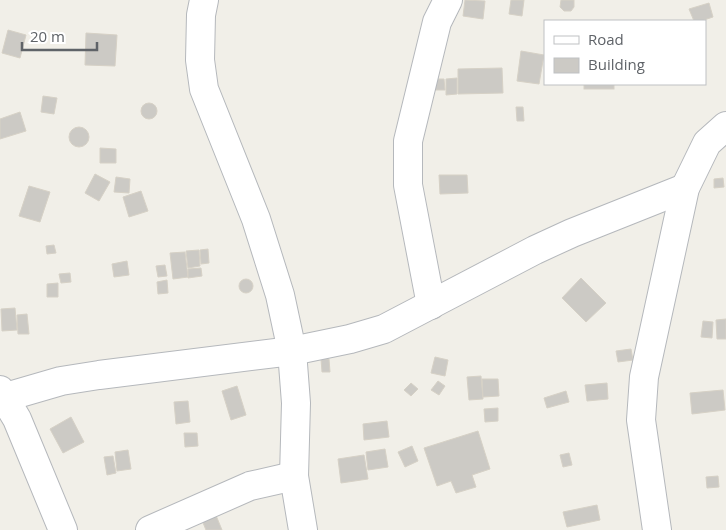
<svg xmlns="http://www.w3.org/2000/svg" width="726" height="530" font-family="'Open Sans',sans-serif">
  <style>
    .building { fill: #cccac5; stroke: #d6d1c6 }
    .lines { fill: none; stroke-linecap: round; stroke-linejoin: round }
    .minor-casing { stroke: #b5b8bc; stroke-width: 30 }
    .minor { stroke: #fff; stroke-width: 28 }
  </style>
  <rect width="100%" height="100%" fill="#f1efe8"/>
  <g class="building">
    <polygon points="465,0 485,1 483,19 463,16"/>
    <polygon points="511,0 524,0 522,16 509,14"/>
    <polygon points="561,0 574,0 574,7 571,11 564,11 560,7"/>
    <polygon points="709,3 713,17 701,21 694,21 689,9"/>
    <polygon points="8,30 26,35 20,58 2,53"/>
    <polygon points="86,33 117,35 115,66 85,65"/>
    <polygon points="521,51 544,55 539,84 517,81"/>
    <polygon points="502,68 503,93 458,94 458,69"/>
    <polygon points="457,78 457,94 446,95 446,79"/>
    <polygon points="434,79 444,79 445,90 435,90"/>
    <rect x="584" y="84" width="30" height="5"/>
    <polygon points="43,96 57,98 54,114 41,112"/>
    <circle cx="149" cy="111" r="8"/>
    <polygon points="516,107 523,107 524,121 517,121"/>
    <polygon points="20,112 26,131 0,139 0,119"/>
    <circle cx="79" cy="137" r="10"/>
    <polygon points="100,148 116,149 116,163 100,163"/>
    <polygon points="95,174 110,182 99,201 85,193"/>
    <polygon points="439,175 467,175 468,193 440,194"/>
    <polygon points="116,177 130,179 129,193 114,192"/>
    <polygon points="723,178 724,187 714,188 714,179"/>
    <polygon points="29,186 50,192 40,222 19,216"/>
    <polygon points="141,191 148,211 129,217 123,197"/>
    <polygon points="54,245 56,253 47,254 46,246"/>
    <polygon points="208,249 209,263 201,264 200,250"/>
    <polygon points="199,250 200,266 188,268 186,251"/>
    <polygon points="185,252 188,277 173,279 170,253"/>
    <polygon points="127,261 129,275 114,277 112,264"/>
    <polygon points="165,265 167,276 158,277 156,266"/>
    <polygon points="201,268 202,276 188,278 188,269"/>
    <polygon points="70,273 71,282 61,283 59,274"/>
    <polygon points="581,278 606,303 586,322 562,298"/>
    <circle cx="246" cy="286" r="7"/>
    <polygon points="167,280 168,293 158,294 157,282"/>
    <polygon points="58,283 58,297 47,297 47,284"/>
    <polygon points="15,308 17,330 2,331 1,309"/>
    <polygon points="27,314 29,334 18,334 17,315"/>
    <polygon points="726,319 726,339 717,339 716,320"/>
    <polygon points="703,321 713,322 712,338 701,337"/>
    <polygon points="631,349 633,360 618,362 616,351"/>
    <polygon points="435,357 448,360 445,376 431,373"/>
    <polygon points="321,359 329,359 330,372 322,372"/>
    <polygon points="481,376 483,399 469,400 467,377"/>
    <polygon points="482,379 498,379 499,396 483,397"/>
    <polygon points="438,381 445,386 439,395 431,390"/>
    <polygon points="411,383 418,389 411,396 404,390"/>
    <polygon points="607,383 608,399 587,401 585,385"/>
    <polygon points="237,386 246,415 231,420 222,391"/>
    <polygon points="723,390 725,410 692,414 690,393"/>
    <polygon points="566,391 569,402 547,408 544,398"/>
    <polygon points="188,401 190,422 176,424 174,402"/>
    <polygon points="498,408 498,421 485,422 484,409"/>
    <polygon points="71,417 84,442 63,453 50,429"/>
    <polygon points="387,421 389,437 364,440 363,424"/>
    <polygon points="478,431 490,469 472,475 476,487 456,493 451,481 437,486 424,448"/>
    <polygon points="184,433 197,433 198,446 185,447"/>
    <polygon points="412,446 418,461 405,467 398,452"/>
    <polygon points="385,449 388,467 368,470 366,452"/>
    <polygon points="128,450 131,469 117,471 115,452"/>
    <polygon points="569,453 572,465 563,467 560,455"/>
    <polygon points="364,455 368,479 341,483 338,459"/>
    <polygon points="113,456 116,473 107,475 104,457"/>
    <polygon points="718,476 719,487 707,488 706,477"/>
    <polygon points="597,505 600,520 567,527 563,512"/>
    <polygon points="215,513 222,530 206,530 201,518"/>
  </g>
  <g class="lines">
    <defs>
      <g id="minor">
        <polyline points="204,0 201,15 200,60 204,89 256,219 280,295 292,351 296,403 294,476 303,530"/>
        <polyline points="431,305 408,185 408,141 437,22 448,0"/>
        <polyline points="0,390 17,419 63,530"/>
        <polyline points="6,397 61,381 99,375 292,351 350,339 384,329 535,250 572,233 685,188"/>
        <polyline points="150,530 250,486 294,476"/>
        <polyline points="657,530 641,420 644,377 685,188 707,143 726,126"/>
      </g>
    </defs>
    <use href="#minor" class="minor-casing"/>
    <use href="#minor" class="minor"/>
  </g>
  <rect x="544" y="20" width="162" height="65" fill="#ffffff" stroke="#bfc1c3"/>
  <rect x="554" y="36" width="25" height="8" fill="#ffffff" stroke="#bfc1c3"/>
  <text x="588" y="45" font-size="15" fill="#5f6368">Road</text>
  <rect x="554" y="58" width="25" height="15" fill="#cccac5" stroke="#bfc1c3"/>
  <text x="588" y="70" font-size="15" fill="#5f6368">Building</text>
  <path d="M22 42v8h75v-8" fill="none" stroke="#5f6368" stroke-width="2.5"/>
  <text x="30" y="42" font-size="15" fill="#5f6368" stroke="#ffffff" stroke-width="4" paint-order="stroke">20 m</text>
</svg>
